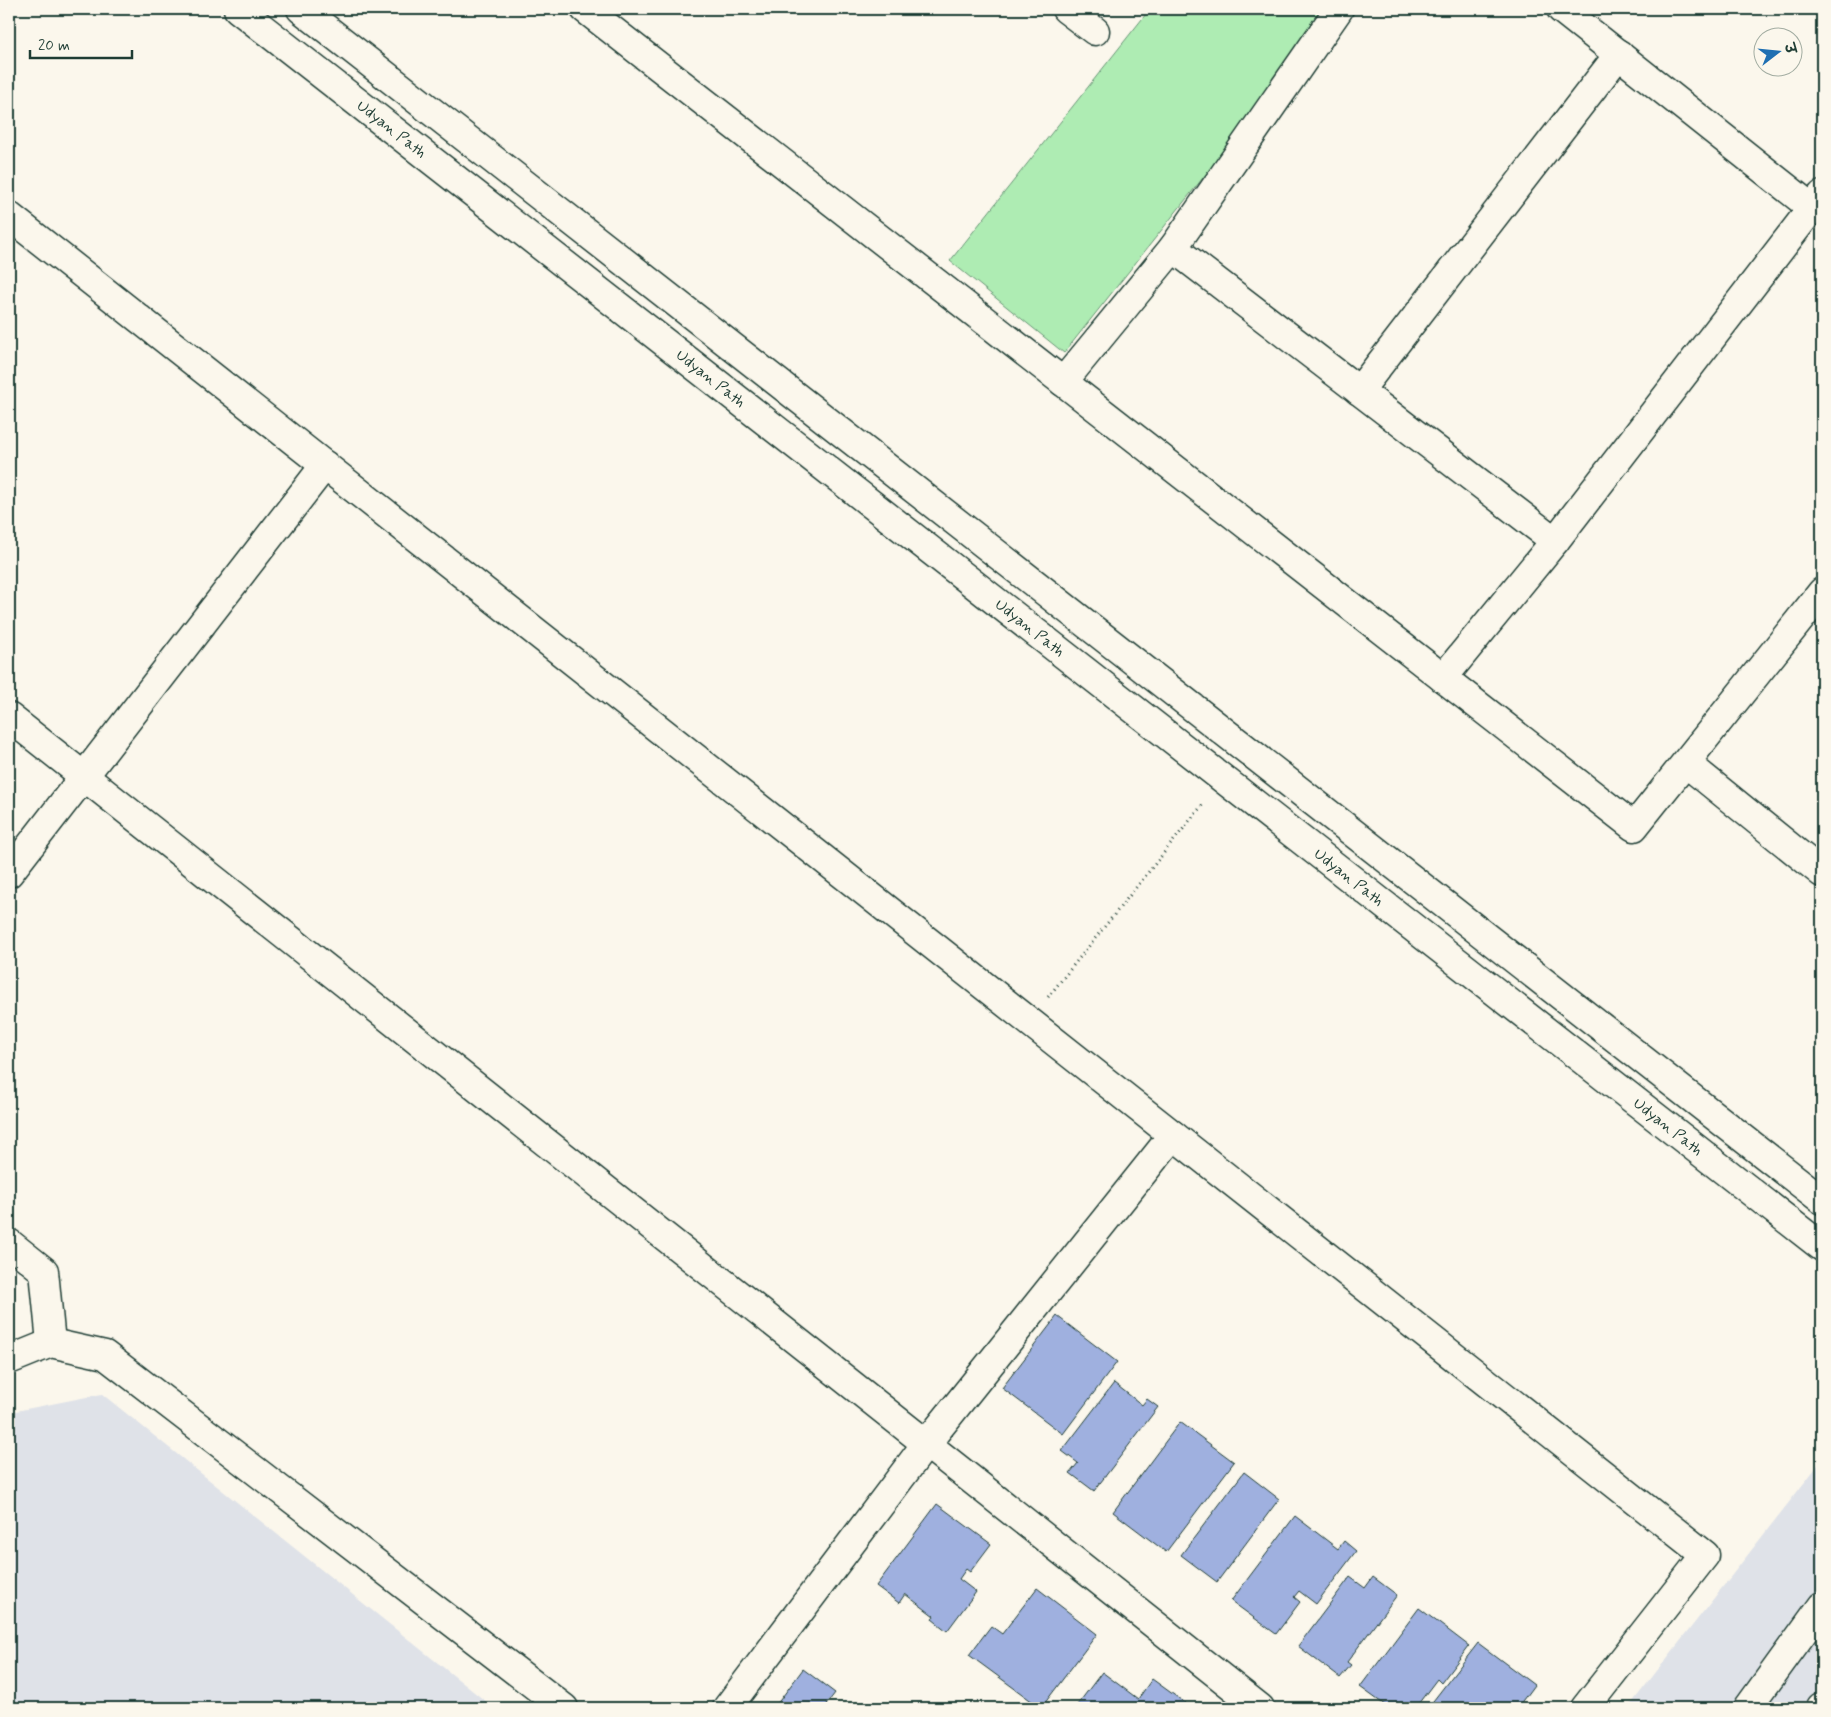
<svg xmlns="http://www.w3.org/2000/svg" width="1831" height="1717" font-family="Mynerve,'Playpen Sans Deva',sans-serif">
  <style>
    .built { fill: #dfe2e8 }
    .green { fill: #aeecb3; stroke: #669474 }
    .building { fill: #9fb0df; stroke: #1f3d34 }
    .lines { fill: none; stroke-linecap: round; stroke-linejoin: round }
    .street-casing { stroke: #1f3d34; stroke-width: 31 }
    .secondary-casing { stroke: #1f3d34; stroke-width: 31 }
    .path { stroke: #1f3d34; stroke-width: 3; stroke-dasharray: 1 4; stroke-linecap: butt }
    .street { stroke: #fbf7ec; stroke-width: 28 }
    .secondary { stroke: #fbf7ec; stroke-width: 28 }
    .labels { text-anchor: middle; dominant-baseline: central; stroke-width: 4; stroke-linejoin: round; paint-order: stroke }
    .street-label { font-size: 16px; fill: #1f3d34; stroke: #fbf7ec }
  </style>
  <rect width="100%" height="100%" fill="#fbf7ec"/>
  <filter id="ink" filterUnits="userSpaceOnUse"><feTurbulence type="fractalNoise" baseFrequency=".02" numOctaves="2"/><feDisplacementMap in="SourceGraphic" scale="10" xChannelSelector="R" yChannelSelector="G"/><feConvolveMatrix kernelMatrix="1 2 1 2 8 2 1 2 1" color-interpolation-filters="sRGB"/></filter>
  <g filter="url(#ink)">
    <g class="built">
      <polygon points="102,1394 494,1708 9,1708 9,1420 16,1411"/>
      <polygon points="1822,1460 1822,1708 1628,1708"/>
    </g>
    <polygon class="green" points="1150,9 1337,9 1064,353 950,261"/>
    <g class="building">
      <polygon points="1057,1316 1117,1362 1063,1434 1002,1388"/>
      <polygon points="1114,1383 1142,1405 1147,1399 1158,1407 1094,1491 1070,1473 1078,1463 1062,1451"/>
      <polygon points="1180,1422 1234,1462 1166,1552 1113,1512"/>
      <polygon points="1244,1472 1279,1499 1217,1582 1181,1555"/>
      <polygon points="937,1504 991,1544 970,1572 966,1569 959,1579 976,1592 947,1631 932,1619 934,1616 905,1594 899,1603 876,1586"/>
      <polygon points="1295,1516 1338,1549 1344,1541 1356,1551 1316,1604 1299,1591 1294,1597 1300,1602 1276,1634 1231,1601"/>
      <polygon points="1350,1577 1365,1588 1373,1577 1397,1595 1347,1662 1351,1665 1340,1678 1298,1646"/>
      <polygon points="1037,1588 1097,1634 1041,1708 969,1655 991,1626 1002,1634"/>
      <polygon points="1419,1608 1469,1646 1441,1683 1437,1679 1415,1708 1389,1708 1360,1687"/>
      <polygon points="1478,1643 1534,1685 1517,1708 1434,1708 1430,1705"/>
      <polygon points="803,1669 835,1693 826,1705 830,1708 774,1708"/>
      <polygon points="1102,1672 1138,1699 1152,1679 1192,1708 1075,1708"/>
    </g>
    <g class="lines">
      <defs>
        <g id="street">
          <polyline points="585,9 1634,827 1822,592"/>
          <polyline points="1066,9 1095,31"/>
          <polyline points="1561,9 1812,208"/>
          <polyline points="9,216 1705,1555 1585,1708"/>
          <polyline points="1173,248 1555,541"/>
          <polyline points="1063,382 1173,248 1339,9"/>
          <polyline points="1359,391 1619,54"/>
          <polyline points="1443,678 1555,541 1822,195"/>
          <polyline points="9,717 1260,1708"/>
          <polyline points="1686,763 1822,873"/>
          <polyline points="9,873 325,465"/>
          <polyline points="9,1243 44,1271 51,1343"/>
          <polyline points="727,1708 926,1444 1173,1135"/>
          <polyline points="1748,1708 1822,1606"/>
          <polyline points="1822,1708 1822,1707"/>
        </g>
        <g id="secondary">
          <path id="s1" d="M 238,9 L 1822,1247"/>
          <polyline points="301,9 1822,1200"/>
          <polyline points="9,1360 51,1343 105,1355 564,1708"/>
        </g>
      </defs>
      <use href="#street" class="street-casing"/>
      <use href="#secondary" class="secondary-casing"/>
      <polyline class="path" points="1048,997 1204,803"/>
      <use href="#street" class="street"/>
      <use href="#secondary" class="secondary"/>
    </g>
  </g>
  <g class="labels">
    <g class="street-label">
      <text stroke="none"><textPath href="#s1" startOffset="195">Udyan Path</textPath></text>
      <text stroke="none"><textPath href="#s1" startOffset="600">Udyan Path</textPath></text>
      <text stroke="none"><textPath href="#s1" startOffset="1005">Udyan Path</textPath></text>
      <text stroke="none"><textPath href="#s1" startOffset="1410">Udyan Path</textPath></text>
      <text stroke="none"><textPath href="#s1" startOffset="1815">Udyan Path</textPath></text>
    </g>
  </g>
  <rect width="1831" height="1717" fill="none" stroke="#fbf7ec" stroke-width="30"/>
  <rect x="15" y="15" width="1801" height="1687" fill="none" stroke="#1f3d34" stroke-width="2" filter="url(#ink)"/>
  <g transform="translate(1778 52) rotate(74)"><circle r="24" fill="#fbf7ec" stroke="#a3ada2"/>
  <path d="M0-4L9 19L0 12L-9 19Z" fill="#1f6fb2"/>
  <text y="-8" font-size="14" font-weight="bold" text-anchor="middle" fill="#1f3d34">उ</text>
  </g>
  <path d="M30 50v8h102v-8" fill="none" stroke="#1f3d34" stroke-width="2.5"/>
  <text x="38" y="50" font-size="15" fill="#1f3d34" stroke="#fbf7ec" stroke-width="4" paint-order="stroke">20 m</text>
</svg>
